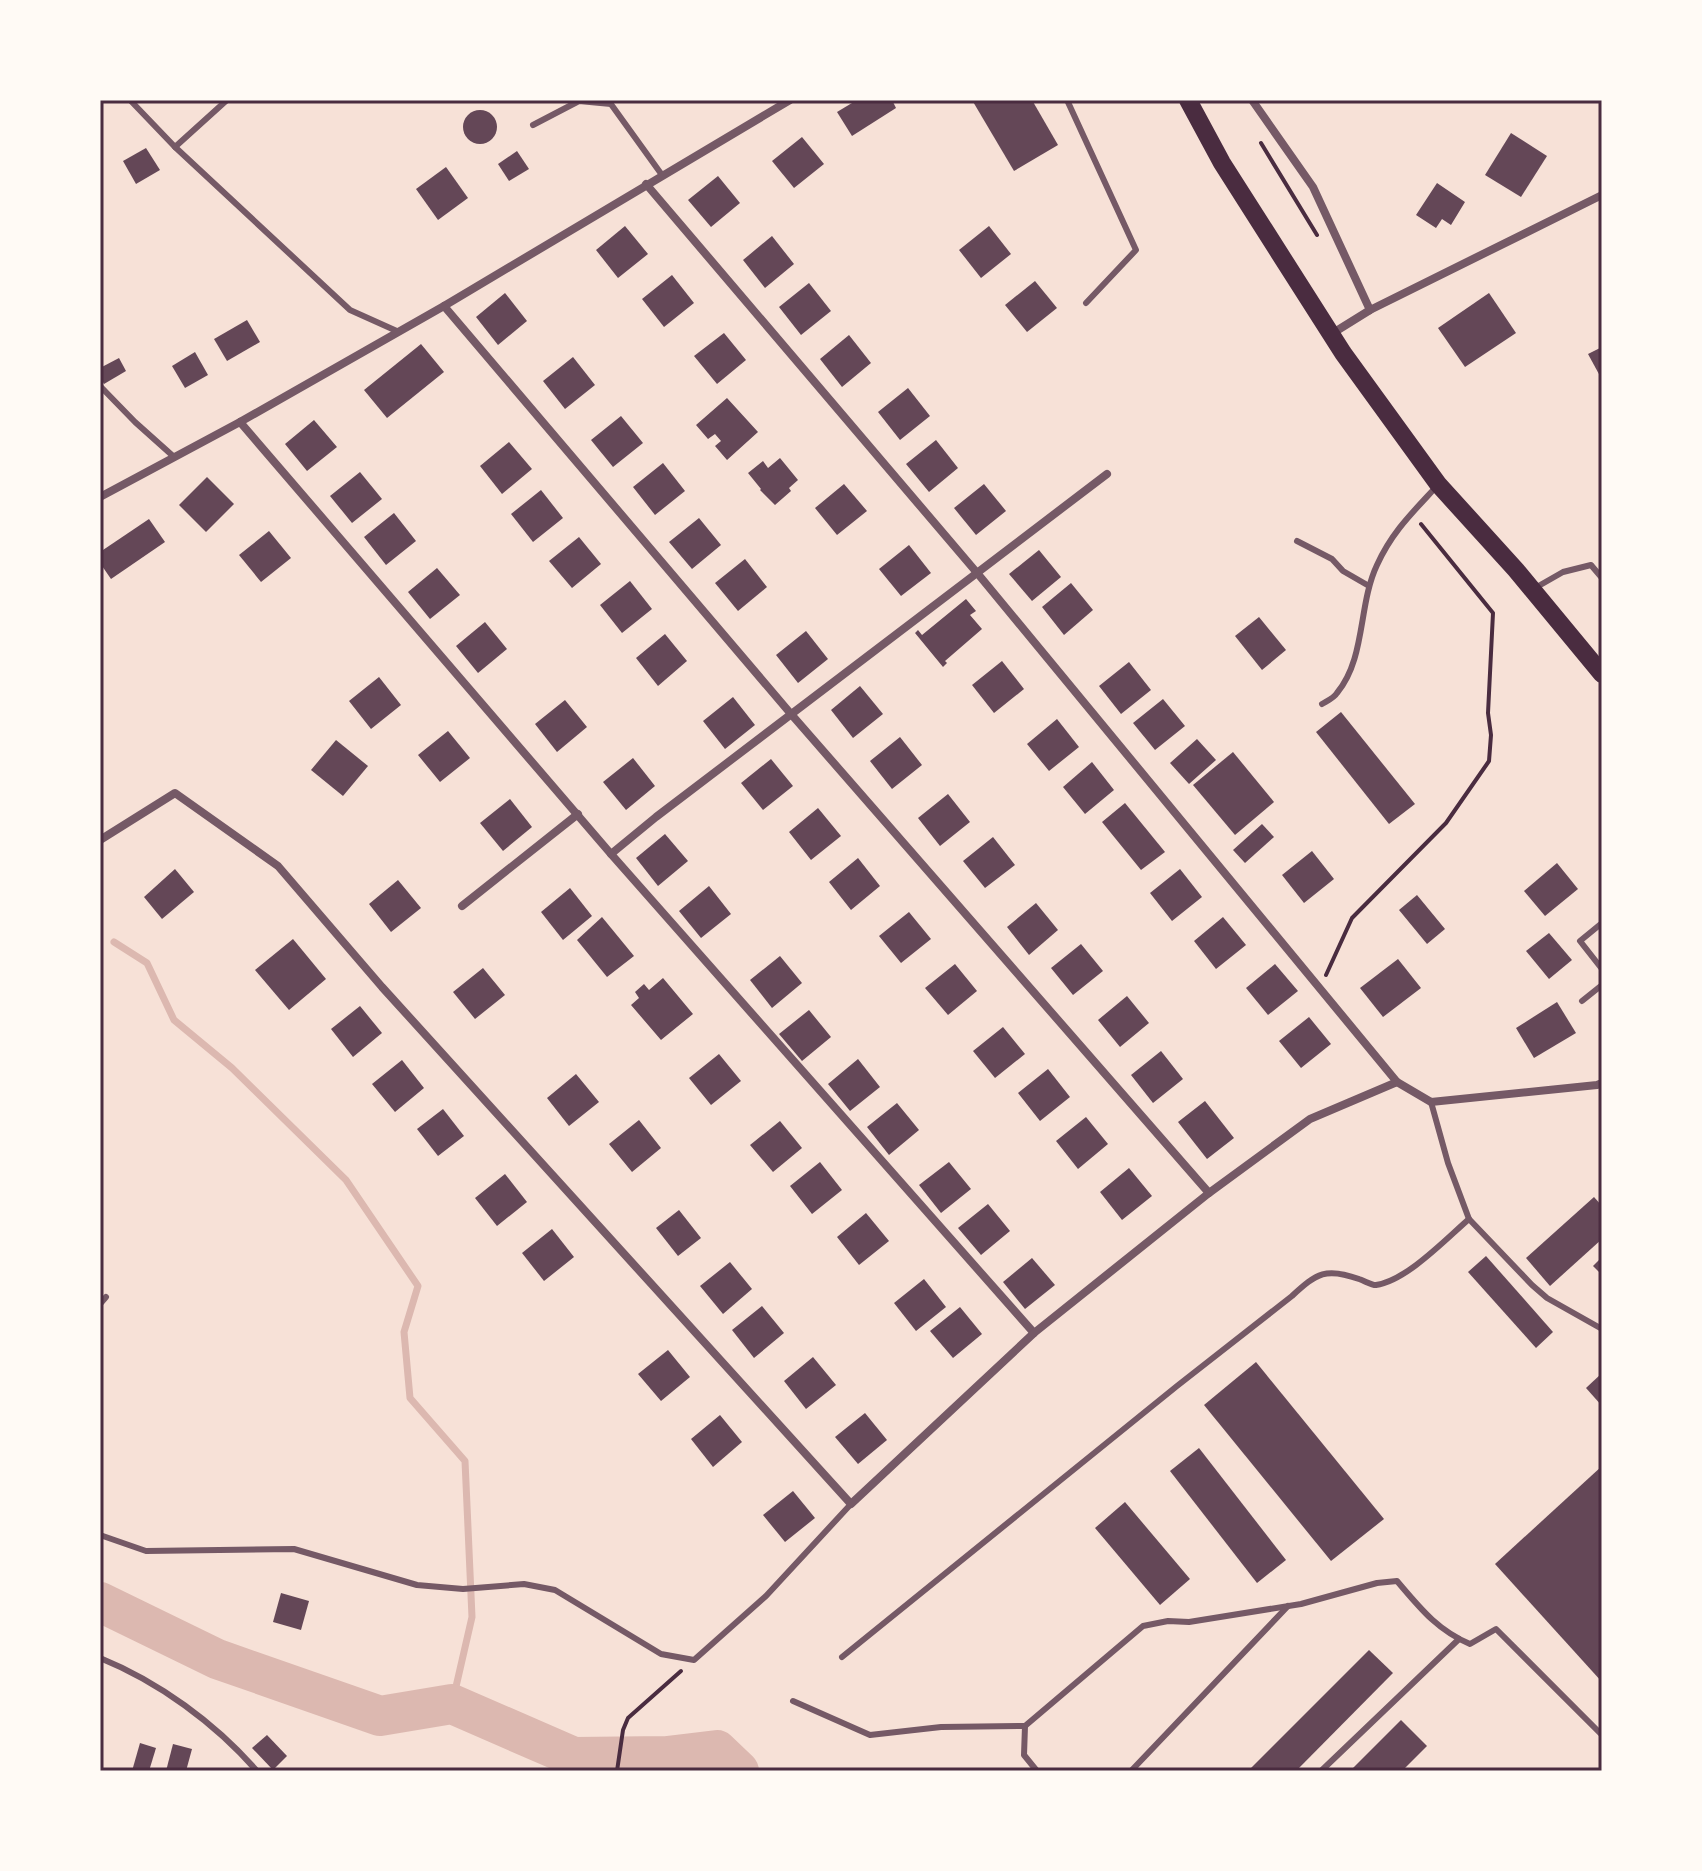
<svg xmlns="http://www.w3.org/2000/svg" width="1702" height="1871" font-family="Ubuntu,sans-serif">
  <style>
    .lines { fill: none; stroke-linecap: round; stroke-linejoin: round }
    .stream { stroke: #dcb8b0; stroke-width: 7 }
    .river { stroke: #dcb8b0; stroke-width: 40 }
    .building { fill: #644757 }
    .path { stroke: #4a2c40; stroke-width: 4 }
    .service { stroke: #755966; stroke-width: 6 }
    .minor { stroke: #755966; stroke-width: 8 }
    .primary { stroke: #4a2c40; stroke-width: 18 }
    .neatline { fill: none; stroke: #4a2c40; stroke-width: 3 }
  </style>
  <rect width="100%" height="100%" fill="#f7e1d7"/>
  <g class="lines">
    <polyline class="stream" points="114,942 147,963 174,1020 232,1068 346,1180 418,1286 404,1332 410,1398 465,1461 472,1617 452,1704"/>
    <polyline class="river" points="100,1602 217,1659 380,1716 452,1704 574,1757 667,1756 717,1750 739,1771"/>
  </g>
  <g class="building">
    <polygon points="857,100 892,100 896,108 852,136 837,112"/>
    <polygon points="972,100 1032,100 1058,145 1014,171"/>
    <circle cx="480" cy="127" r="17"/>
    <polygon points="1511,133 1547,156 1521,197 1485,175"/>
    <polygon points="802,137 824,164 794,188 772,161"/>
    <polygon points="146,148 160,170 136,184 123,161"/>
    <polygon points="517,151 529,169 509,181 498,164"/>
    <polygon points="446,167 468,198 438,220 416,189"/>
    <polygon points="718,176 740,203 711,227 688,200"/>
    <polygon points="1437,183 1465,202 1451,225 1442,219 1436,228 1416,215"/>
    <polygon points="625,226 648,254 618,278 596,250"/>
    <polygon points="989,226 1011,254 981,278 959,250"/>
    <polygon points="772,236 794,264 765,288 743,260"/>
    <polygon points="672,275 694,303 664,327 642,299"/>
    <polygon points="1035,281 1057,308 1027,332 1005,305"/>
    <polygon points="809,283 831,311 801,335 779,307"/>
    <polygon points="505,293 527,321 498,345 476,317"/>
    <polygon points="1489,293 1516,333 1465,367 1438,328"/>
    <polygon points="247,320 260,342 227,361 214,339"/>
    <polygon points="724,333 746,360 717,384 694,356"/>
    <polygon points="849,335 871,363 842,387 820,359"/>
    <polygon points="421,344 444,372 387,418 364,390"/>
    <polygon points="1602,347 1602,375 1600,376 1588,354"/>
    <polygon points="195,352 208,375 185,388 172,366"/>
    <polygon points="573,357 595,385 565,409 543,381"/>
    <polygon points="119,358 126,371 104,384 100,377 100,368"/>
    <polygon points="908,388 930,416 900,440 878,412"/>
    <polygon points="727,398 758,432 727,460 715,446 721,441 715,434 708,439 696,425"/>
    <polygon points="621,416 643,443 613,467 591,440"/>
    <polygon points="314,420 337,447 307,471 285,444"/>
    <polygon points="936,440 958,468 929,492 906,464"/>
    <polygon points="509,442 532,469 502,494 480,466"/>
    <polygon points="780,458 798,480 789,488 791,491 775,505 760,490 761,489 748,473 763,461 768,468"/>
    <polygon points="663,463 685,491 655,515 633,487"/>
    <polygon points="360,472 382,499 352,523 330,496"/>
    <polygon points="207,477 234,504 206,532 179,505"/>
    <polygon points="844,484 867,511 837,535 815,508"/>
    <polygon points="984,484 1006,511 976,535 954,508"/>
    <polygon points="541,490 563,518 533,542 511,514"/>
    <polygon points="394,513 416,541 386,565 364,537"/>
    <polygon points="699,518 721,545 692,569 669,542"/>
    <polygon points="149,519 165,542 111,579 100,563 100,552"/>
    <polygon points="269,531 291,558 261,582 239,555"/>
    <polygon points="579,537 601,564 572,588 549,561"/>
    <polygon points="909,545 931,573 901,596 879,569"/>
    <polygon points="1039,550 1061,577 1032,601 1009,574"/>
    <polygon points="745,559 767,587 738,611 715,583"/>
    <polygon points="437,568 460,595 430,619 408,592"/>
    <polygon points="630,581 652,609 622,633 600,605"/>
    <polygon points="1071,583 1093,610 1064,635 1042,607"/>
    <polygon points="966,599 976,611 970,615 982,629 945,661 947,663 943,667 915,633 918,630 922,635"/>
    <polygon points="1259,617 1286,650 1262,670 1235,636"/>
    <polygon points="485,622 507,649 478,673 456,646"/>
    <polygon points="806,631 828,659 798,683 776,655"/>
    <polygon points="665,634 687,661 658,686 636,658"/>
    <polygon points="1002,661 1024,689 994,713 972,685"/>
    <polygon points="1129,662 1151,690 1121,714 1099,686"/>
    <polygon points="379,677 401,705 371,729 349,701"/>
    <polygon points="860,686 883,714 853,738 831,710"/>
    <polygon points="733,697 755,725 725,749 703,721"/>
    <polygon points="1163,699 1185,726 1155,750 1133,723"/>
    <polygon points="565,700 587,727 557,752 535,724"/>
    <polygon points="1341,712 1415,804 1389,824 1316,732"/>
    <polygon points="1057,719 1079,747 1049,771 1027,744"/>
    <polygon points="448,731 470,758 440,782 418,755"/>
    <polygon points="900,737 922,765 892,789 870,761"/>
    <polygon points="1197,739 1216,760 1189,784 1170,763"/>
    <polygon points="336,740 368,766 343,796 311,770"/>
    <polygon points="1233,752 1274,802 1235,835 1193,785"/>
    <polygon points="633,758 655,786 626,810 603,782"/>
    <polygon points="771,759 793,786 763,810 741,783"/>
    <polygon points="1092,762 1114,790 1085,814 1063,787"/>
    <polygon points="948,794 970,822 940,846 918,818"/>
    <polygon points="510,799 532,827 503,851 480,823"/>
    <polygon points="1125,803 1165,852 1141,870 1102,822"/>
    <polygon points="818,808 841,836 811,860 789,832"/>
    <polygon points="1262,824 1274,837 1245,863 1233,850"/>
    <polygon points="665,834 688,861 658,886 636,858"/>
    <polygon points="993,837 1015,865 985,888 963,861"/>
    <polygon points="1312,851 1334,879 1304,903 1282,875"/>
    <polygon points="858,858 880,886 851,910 829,882"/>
    <polygon points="1557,863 1578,889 1545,916 1524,891"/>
    <polygon points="175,869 194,892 162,919 144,897"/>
    <polygon points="1180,869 1202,897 1172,921 1150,893"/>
    <polygon points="398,880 421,908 391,932 369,904"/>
    <polygon points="709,886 731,914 701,938 679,911"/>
    <polygon points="570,888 592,916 563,940 541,912"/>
    <polygon points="1417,895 1445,929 1427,944 1399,910"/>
    <polygon points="1036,903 1058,930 1029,955 1007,927"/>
    <polygon points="909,912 931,939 901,963 879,936"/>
    <polygon points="602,917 634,956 607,977 577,940"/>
    <polygon points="1223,917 1246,945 1216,969 1194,941"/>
    <polygon points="1549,933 1572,960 1549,979 1526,951"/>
    <polygon points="293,939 326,979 289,1010 255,970"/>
    <polygon points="1081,944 1103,971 1073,995 1051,968"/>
    <polygon points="780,956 802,983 772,1008 750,980"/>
    <polygon points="1398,959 1421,988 1383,1017 1360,988"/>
    <polygon points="955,964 977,991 948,1015 925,988"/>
    <polygon points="1275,964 1298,991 1268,1015 1246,988"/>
    <polygon points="483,968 505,995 475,1019 453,992"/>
    <polygon points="663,978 693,1014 661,1040 631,1005 639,998 635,992 644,984 649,990"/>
    <polygon points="1127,996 1149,1023 1120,1047 1098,1020"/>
    <polygon points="1557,1002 1576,1033 1534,1058 1516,1028"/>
    <polygon points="360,1006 382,1033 353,1057 331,1029"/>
    <polygon points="809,1010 831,1037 802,1061 779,1034"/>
    <polygon points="1309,1017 1331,1044 1301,1068 1279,1041"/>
    <polygon points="1003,1027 1025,1054 995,1078 973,1051"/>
    <polygon points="1161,1051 1183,1079 1153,1103 1131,1075"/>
    <polygon points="719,1054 741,1081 711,1105 689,1078"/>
    <polygon points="858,1059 880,1087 850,1111 828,1084"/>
    <polygon points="402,1060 424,1088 395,1112 372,1084"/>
    <polygon points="1048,1069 1070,1097 1040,1121 1018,1093"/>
    <polygon points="576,1074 599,1102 569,1126 547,1098"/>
    <polygon points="1205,1101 1234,1138 1207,1159 1178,1122"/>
    <polygon points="897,1103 919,1130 889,1155 867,1127"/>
    <polygon points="443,1109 464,1136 438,1156 417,1129"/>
    <polygon points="1086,1117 1108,1144 1078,1169 1056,1141"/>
    <polygon points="639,1120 661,1148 632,1172 609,1144"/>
    <polygon points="780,1121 802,1148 773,1172 750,1145"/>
    <polygon points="820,1162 842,1190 812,1214 790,1186"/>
    <polygon points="949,1162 971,1189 941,1213 919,1185"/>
    <polygon points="1129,1168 1152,1196 1122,1220 1100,1192"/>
    <polygon points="505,1174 527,1202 497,1226 475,1198"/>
    <polygon points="1594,1197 1602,1206 1602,1239 1550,1286 1526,1258"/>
    <polygon points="988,1204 1010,1231 981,1255 958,1228"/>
    <polygon points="679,1210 701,1238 678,1256 656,1228"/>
    <polygon points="866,1213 889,1241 859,1265 837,1237"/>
    <polygon points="552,1229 574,1257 544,1281 522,1253"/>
    <polygon points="1486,1256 1553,1332 1536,1348 1468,1272"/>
    <polygon points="1602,1257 1602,1275 1593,1266"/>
    <polygon points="1032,1258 1055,1285 1025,1309 1003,1282"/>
    <polygon points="730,1262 752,1289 723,1314 700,1286"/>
    <polygon points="924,1279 946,1307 916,1331 894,1303"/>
    <polygon points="762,1306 784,1333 754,1358 732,1330"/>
    <polygon points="960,1307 982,1334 953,1358 930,1331"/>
    <polygon points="668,1350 690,1377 661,1401 638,1374"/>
    <polygon points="813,1357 836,1385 806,1409 784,1381"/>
    <polygon points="1256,1362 1384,1519 1331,1561 1204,1405"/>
    <polygon points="1602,1373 1602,1406 1586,1388"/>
    <polygon points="865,1413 887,1440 858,1464 835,1437"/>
    <polygon points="720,1415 742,1442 713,1467 691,1439"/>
    <polygon points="1199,1448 1286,1560 1257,1583 1170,1471"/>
    <polygon points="1602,1466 1602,1682 1495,1564"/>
    <polygon points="793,1491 815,1518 785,1542 763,1515"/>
    <polygon points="1125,1502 1190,1579 1160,1605 1095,1528"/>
    <polygon points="281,1593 309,1601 301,1630 273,1622"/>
    <polygon points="1369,1650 1393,1673 1296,1771 1248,1771"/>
    <polygon points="1401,1720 1427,1746 1402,1771 1350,1771"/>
    <polygon points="267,1735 287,1756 273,1770 252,1748"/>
    <polygon points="140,1743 156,1748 149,1771 132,1771"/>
    <polygon points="173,1744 192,1749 186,1771 166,1771"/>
  </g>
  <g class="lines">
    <g class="path">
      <polyline points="1261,143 1317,235"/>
      <polyline points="1326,975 1352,918 1446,823 1489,761 1491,735 1488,713 1493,613 1421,524"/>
      <polyline points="617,1771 623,1730 628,1718 681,1671"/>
    </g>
    <g class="service">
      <polyline points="130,100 175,147 350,310 399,332"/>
      <polyline points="608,100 662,175"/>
      <polyline points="1067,100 1136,250 1086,303"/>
      <polyline points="533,125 579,101 611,104"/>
      <polyline points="175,147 227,100"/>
      <polyline points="100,386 135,422 173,456"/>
      <polyline points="1297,541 1332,559 1343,571 1369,586"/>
      <polyline points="1535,588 1563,572 1591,565 1602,578"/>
      <path d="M 1322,704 C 1327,701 1334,698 1337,693 C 1366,658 1358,605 1377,565 C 1392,532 1412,513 1436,487"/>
      <polyline points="1602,923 1580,941 1602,969"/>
      <polyline points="1582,1001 1602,985"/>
      <polyline points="1431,1102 1448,1163 1469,1219 1532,1285 1547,1298 1602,1329"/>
      <polyline points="100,1304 106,1297"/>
      <polyline points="100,1535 146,1551 294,1549 417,1585 463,1589 524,1584 555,1590 661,1654 694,1660 766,1596 851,1504"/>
      <path d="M 842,1657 L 1177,1386 L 1292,1296 C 1317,1273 1326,1267 1359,1279 C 1365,1281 1371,1285 1376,1285 C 1406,1281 1446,1239 1469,1219"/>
      <path d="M 100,1658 C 159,1682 215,1723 257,1771"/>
      <polyline points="793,1701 870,1735 941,1727 1025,1726 1024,1755 1037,1771"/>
      <path d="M 1025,1726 L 1143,1626 L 1168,1621 L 1189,1622 L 1301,1604 L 1377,1583 L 1397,1581 C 1420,1608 1437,1630 1470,1644 L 1496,1629 L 1602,1735"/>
      <polyline points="1131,1771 1288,1606"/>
      <polyline points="1321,1771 1459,1639"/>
    </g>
    <g class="minor">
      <polyline points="1252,100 1313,187 1370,310"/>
      <polyline points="646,184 978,574 1397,1082"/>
      <polyline points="444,306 791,714 1209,1193"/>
      <polyline points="1333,333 1370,310 1602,195"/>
      <polyline points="240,422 611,854 1034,1333"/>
      <polyline points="100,497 240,422 444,306 790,100"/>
      <polyline points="100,840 175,793 278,866 382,987 851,1504 1034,1333 1209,1193 1310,1119 1397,1082 1431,1102 1597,1085 1602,1083"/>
      <polyline points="611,854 656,817 1107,474"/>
      <polyline points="462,906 578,814"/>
    </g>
    <polyline class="primary" points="1188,100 1222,163 1343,353 1438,484 1516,570 1602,674"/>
  </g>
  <rect width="1702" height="1871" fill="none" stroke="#fffaf5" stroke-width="204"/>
  <rect x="102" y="102" width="1498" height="1667" class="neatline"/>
</svg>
